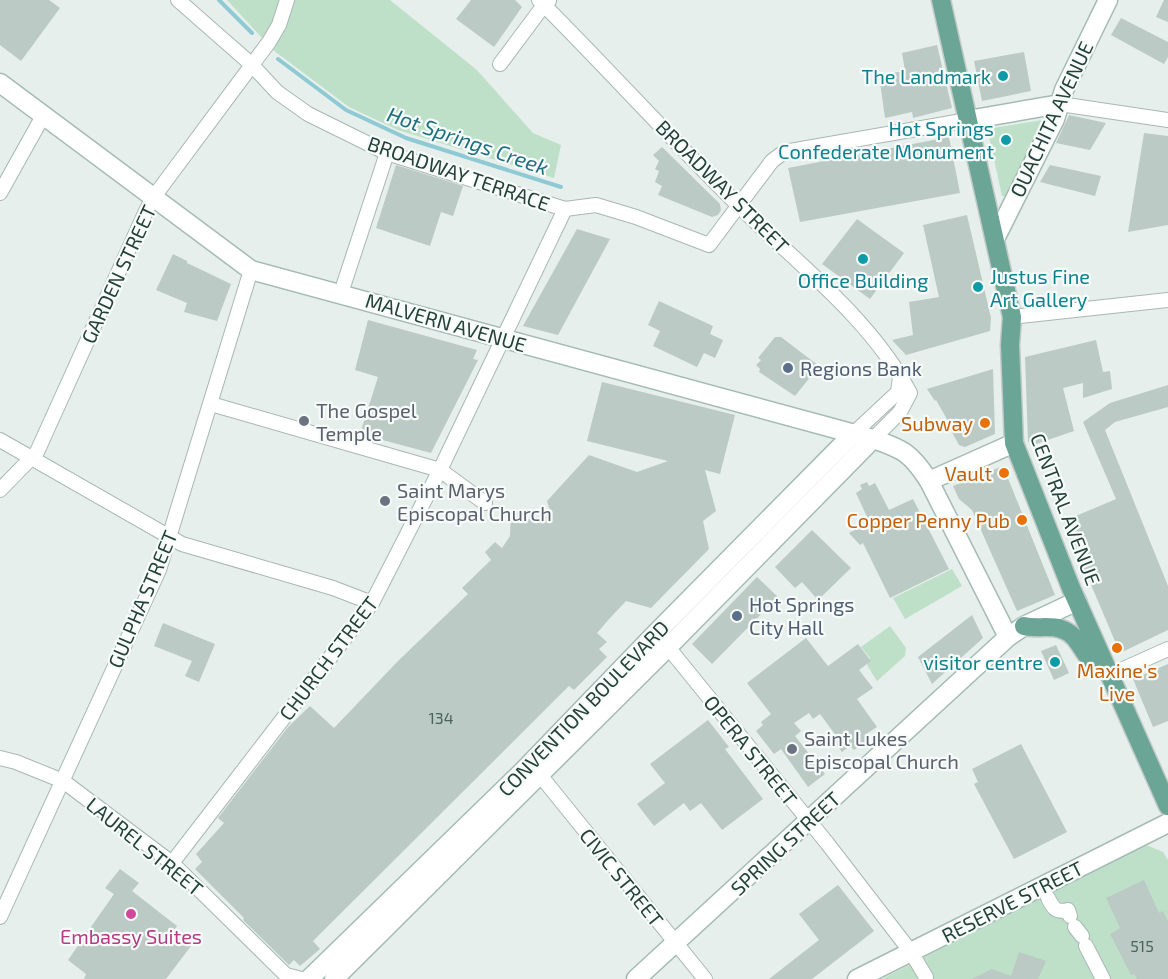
<svg xmlns="http://www.w3.org/2000/svg" width="1168" height="979" font-family="'Exo 2',sans-serif">
  <style>
    .green { fill: #bfe0c8 }
    .lines { fill: none; stroke-linecap: round; stroke-linejoin: round }
    .stream { stroke: #8ec9d4; stroke-width: 4 }
    .building { fill: #bbcac4 }
    .street-casing { stroke: #a8b8b2; stroke-width: 16 }
    .secondary-casing { stroke: #a4bbb3; stroke-width: 21 }
    .primary-casing { stroke: #c2cac8; stroke-width: 21 }
    .street { stroke: #fff; stroke-width: 14 }
    .secondary { stroke: #fff; stroke-width: 18 }
    .primary { stroke: #6aa596; stroke-width: 18 }
    .culture-dot { fill: #0f9aa8; stroke: #f7fbf9; stroke-width: 2 }
    .service-dot { fill: #5c6f8a; stroke: #f7fbf9; stroke-width: 2 }
    .worship-dot { fill: #6b7280; stroke: #f7fbf9; stroke-width: 2 }
    .food-dot { fill: #e8710a; stroke: #f7fbf9; stroke-width: 2 }
    .hotel-dot { fill: #d1479c; stroke: #f7fbf9; stroke-width: 2 }
    .labels { text-anchor: middle; dominant-baseline: central; stroke-width: 4.5; stroke-linejoin: round; paint-order: stroke }
    .number-label { font-size: 16px; fill: #4a645c }
    .culture-label { font-size: 20px; fill: #0d838f; stroke: #f7fbf9; text-anchor: end }
    .street-label { font-size: 20px; fill: #24423a; stroke: #f7fbf9 }
    .service-label { font-size: 20px; fill: #4e5e75; stroke: #f7fbf9; text-anchor: start }
    .worship-label { font-size: 20px; fill: #5b616d; stroke: #f7fbf9; text-anchor: start }
    .food-label { font-size: 20px; fill: #c56008; stroke: #f7fbf9; text-anchor: end }
    .hotel-label { font-size: 20px; fill: #b23c85; stroke: #f7fbf9 }
    .water-label { font-size: 21px; font-style: italic; fill: #1c6f80; stroke: #f7fbf9 }
  </style>
  <rect width="100%" height="100%" fill="#e6efeb"/>
  <g class="green">
    <polygon points="227,0 282,0 276,21 262,38"/>
    <polygon points="292,0 390,0 477,70 533,133 561,145 554,178 398,130 349,107 273,50 288,21"/>
    <polygon points="1042,120 1044,126 1005,196 1002,196 988,132 993,128"/>
    <polygon points="952,569 962,586 905,619 893,598"/>
    <polygon points="890,626 906,648 905,656 877,681 867,665 870,658 861,647"/>
    <polygon points="1144,844 1163,852 1168,860 1168,979 882,979"/>
  </g>
  <g class="lines">
    <g class="stream">
      <polyline points="219,0 252,33"/>
      <polyline points="278,59 346,110 406,138 561,187"/>
    </g>
  </g>
  <g class="building">
    <polygon points="0,0 49,0 60,8 21,61 0,45"/>
    <polygon points="471,0 515,0 522,7 494,47 456,19"/>
    <polygon points="1164,0 1168,0 1168,22 1156,17"/>
    <polygon points="1121,18 1168,42 1168,57 1164,64 1111,35"/>
    <polygon points="937,45 952,108 913,118 912,112 885,118 879,75 905,71 902,53"/>
    <polygon points="1024,52 1031,91 982,101 974,61"/>
    <polygon points="1069,115 1106,123 1090,150 1056,143"/>
    <polygon points="1144,133 1168,136 1168,225 1128,232"/>
    <polygon points="949,137 960,193 800,222 788,168"/>
    <polygon points="662,147 720,204 721,210 718,215 712,217 658,195 662,186 655,182 659,171 655,169 659,161 653,155"/>
    <polygon points="396,165 463,186 453,216 441,212 430,246 376,228"/>
    <polygon points="1050,165 1101,176 1095,196 1040,182"/>
    <polygon points="967,215 991,318 990,331 906,355 892,340 913,335 909,302 939,297 923,225"/>
    <polygon points="857,219 904,253 870,299 822,264"/>
    <polygon points="577,229 610,239 558,335 523,326"/>
    <polygon points="173,254 187,261 187,263 231,284 217,321 184,312 187,303 156,290"/>
    <polygon points="659,301 713,326 710,334 723,340 715,358 704,353 697,367 653,346 660,331 648,325"/>
    <polygon points="368,320 477,350 473,359 478,360 431,453 360,434 378,377 355,370"/>
    <polygon points="775,337 781,337 819,366 795,396 759,372 760,369 756,365 761,360 758,358"/>
    <polygon points="1096,340 1103,372 1110,371 1112,389 1083,398 1083,383 1063,388 1074,431 1036,444 1028,442 1025,357"/>
    <polygon points="993,369 995,434 965,447 959,445 949,427 951,426 936,400 935,401 927,389"/>
    <polygon points="602,382 735,415 720,474 705,470 716,511 703,521 709,549 651,608 626,601 610,618 597,633 607,642 599,649 607,657 574,690 569,686 313,941 320,949 300,966 294,960 289,965 243,920 244,918 195,869 202,862 196,854 224,823 218,818 288,727 310,706 334,728 398,661 468,594 462,588 491,560 485,552 495,542 502,548 510,536 511,514 519,512 521,521 551,514 547,501 589,455 637,472 668,461 587,441"/>
    <polygon points="1168,385 1168,407 1115,422 1105,430 1168,586 1168,630 1120,653 1064,521 1116,499 1083,422 1110,403"/>
    <polygon points="1003,466 1055,595 1017,611 972,510 959,499 953,486"/>
    <polygon points="867,482 869,486 875,483 889,510 913,499 949,569 890,598 863,543 860,545 849,533 869,521 856,493 862,489 860,485"/>
    <polygon points="812,530 851,568 818,600 802,582 795,588 775,567"/>
    <polygon points="757,577 778,597 712,664 692,644"/>
    <polygon points="972,615 983,638 932,684 918,657"/>
    <polygon points="163,623 215,644 199,682 185,676 192,661 154,646"/>
    <polygon points="806,638 828,666 858,644 871,661 859,670 873,688 857,699 877,727 866,734 869,739 854,750 850,746 842,752 833,740 837,737 820,714 813,719 809,713 794,723 801,731 795,736 825,774 808,787 781,749 774,754 756,731 763,725 761,722 771,714 747,683"/>
    <polygon points="1056,645 1069,673 1054,680 1041,651"/>
    <polygon points="1168,664 1168,721 1153,727 1133,679"/>
    <polygon points="708,720 729,747 725,749 763,799 722,830 701,803 690,811 684,803 654,826 637,804 665,783 650,764"/>
    <polygon points="1021,744 1067,832 1014,859 974,784 978,782 972,769"/>
    <polygon points="120,869 139,883 132,891 177,926 174,931 179,935 177,937 191,946 166,979 84,979 86,974 68,960 114,894 105,888"/>
    <polygon points="1144,880 1159,913 1163,911 1168,921 1168,979 1137,979 1134,974 1131,975 1110,934 1120,928 1106,898"/>
    <polygon points="838,885 874,931 812,979 769,979 819,940 799,914"/>
    <polygon points="1019,952 1046,961 1038,979 972,979 992,969 1011,976"/>
  </g>
  <g class="lines">
    <defs>
      <g id="street">
        <polyline points="178,0 251,64 277,92 308,114 387,153 565,209 596,205 636,217 709,245 772,161 784,152 968,120"/>
        <path d="M 539,0 C 607,68 671,139 739,206 C 798,264 871,319 910,393 L 900,412 L 873,439"/>
        <polyline points="500,64 544,5 549,1"/>
        <polyline points="1060,104 1168,120"/>
        <polyline points="0,193 43,116"/>
        <polyline points="341,293 387,153"/>
        <polyline points="1012,317 1168,300"/>
        <polyline points="211,404 440,470 485,503"/>
        <polyline points="853,434 898,392 900,377"/>
        <polyline points="0,440 182,544 333,588 372,603"/>
        <polyline points="0,490 37,452 146,211 153,198 269,42 279,25 287,0"/>
        <polyline points="663,641 827,843 911,952 926,977"/>
        <polyline points="1110,675 1168,649"/>
        <polyline points="0,758 16,762 63,781 172,863 286,975 302,979"/>
        <polyline points="540,775 705,979"/>
        <polyline points="172,863 372,603 440,470 565,209"/>
        <path d="M 1048,898 C 1053,908 1056,913 1068,910 L 1070,916"/>
        <polyline points="0,917 159,570 251,270"/>
        <polyline points="1075,927 1082,936"/>
        <polyline points="1086,946 1103,979"/>
      </g>
      <g id="secondary">
        <path d="M 0,83 L 251,270 L 873,439 C 903,449 911,453 929,481 L 1008,637"/>
        <polyline points="968,120 1060,104"/>
        <polyline points="995,239 1055,119 1064,90 1108,0"/>
        <polyline points="929,481 1014,443"/>
        <polyline points="309,979 522,772 656,633 853,434"/>
        <polyline points="334,979 663,652 873,439"/>
        <polyline points="636,979 1008,637 1024,626 1077,601"/>
        <polyline points="857,979 1168,823"/>
      </g>
      <g id="primary">
        <polyline points="941,0 1012,317 1010,345 1014,443 1071,588 1168,806"/>
        <path d="M 1024,626 C 1036,629 1050,625 1061,629 C 1077,634 1080,648 1090,659 C 1094,664 1101,666 1106,669"/>
      </g>
    </defs>
    <use href="#street" class="street-casing"/>
    <use href="#secondary" class="secondary-casing"/>
    <use href="#primary" class="primary-casing"/>
    <use href="#street" class="street"/>
    <use href="#secondary" class="secondary"/>
    <use href="#primary" class="primary"/>
  </g>
  <g class="culture-dot">
    <circle cx="1003" cy="76" r="6"/>
    <circle cx="1006" cy="140" r="6"/>
    <circle cx="863" cy="259" r="6"/>
    <circle cx="978" cy="287" r="6"/>
    <circle cx="1055" cy="662" r="6"/>
  </g>
  <g class="service-dot">
    <circle cx="788" cy="368" r="6"/>
    <circle cx="737" cy="616" r="6"/>
  </g>
  <g class="worship-dot">
    <circle cx="304" cy="421" r="6"/>
    <circle cx="385" cy="501" r="6"/>
    <circle cx="792" cy="749" r="6"/>
  </g>
  <g class="food-dot">
    <circle cx="985" cy="423" r="6"/>
    <circle cx="1004" cy="473" r="6"/>
    <circle cx="1022" cy="520" r="6"/>
    <circle cx="1117" cy="648" r="6"/>
  </g>
  <circle class="hotel-dot" cx="131" cy="914" r="6"/>
  <g class="labels">
    <g class="number-label">
      <text x="441" y="717">134</text>
      <text x="1142" y="945">515</text>
    </g>
    <g class="culture-label">
      <text x="991" y="76">The Landmark</text>
      <text x="994" y="128">Hot Springs<tspan x="994" dy="23">Confederate Monument</tspan></text>
      <text x="990" y="276" text-anchor="start">Justus Fine<tspan x="990" dy="23">Art Gallery</tspan></text>
      <text x="863" y="280" text-anchor="middle">Office Building</text>
      <text x="1043" y="662">visitor centre</text>
    </g>
    <g class="street-label">
      <text transform="translate(1051 119) rotate(-65)">OUACHITA AVENUE</text>
      <text transform="translate(459 173) rotate(19)">BROADWAY TERRACE</text>
      <text transform="translate(723 186) rotate(45)">BROADWAY STREET</text>
      <text transform="translate(118 274) rotate(-65)">GARDEN STREET</text>
      <text transform="translate(446 322) rotate(16)">MALVERN AVENUE</text>
      <text transform="translate(1066 509) rotate(69)">CENTRAL AVENUE</text>
      <text transform="translate(142 599) rotate(-67)">GULPHA STREET</text>
      <text transform="translate(328 658) rotate(-53)">CHURCH STREET</text>
      <text transform="translate(583 708) rotate(-46)">CONVENTION BOULEVARD</text>
      <text transform="translate(751 750) rotate(51)">OPERA STREET</text>
      <text transform="translate(785 843) rotate(-43)">SPRING STREET</text>
      <text transform="translate(145 846) rotate(39)">LAUREL STREET</text>
      <text transform="translate(622 877) rotate(51)">CIVIC STREET</text>
      <text transform="translate(1012 901) rotate(-27)">RESERVE STREET</text>
    </g>
    <g class="service-label">
      <text x="800" y="368">Regions Bank</text>
      <text x="749" y="604">Hot Springs<tspan x="749" dy="23">City Hall</tspan></text>
    </g>
    <g class="worship-label">
      <text x="316" y="410">The Gospel<tspan x="316" dy="23">Temple</tspan></text>
      <text x="397" y="490">Saint Marys<tspan x="397" dy="23">Episcopal Church</tspan></text>
      <text x="804" y="738">Saint Lukes<tspan x="804" dy="23">Episcopal Church</tspan></text>
    </g>
    <g class="food-label">
      <text x="973" y="423">Subway</text>
      <text x="992" y="473">Vault</text>
      <text x="1010" y="520">Copper Penny Pub</text>
      <text x="1117" y="670" text-anchor="middle">Maxine's<tspan x="1117" dy="23">Live</tspan></text>
    </g>
    <g class="hotel-label">
      <text x="131" y="936">Embassy Suites</text>
    </g>
    <g class="water-label">
      <text transform="translate(468 140) rotate(19)">Hot Springs Creek</text>
    </g>
  </g>
</svg>
